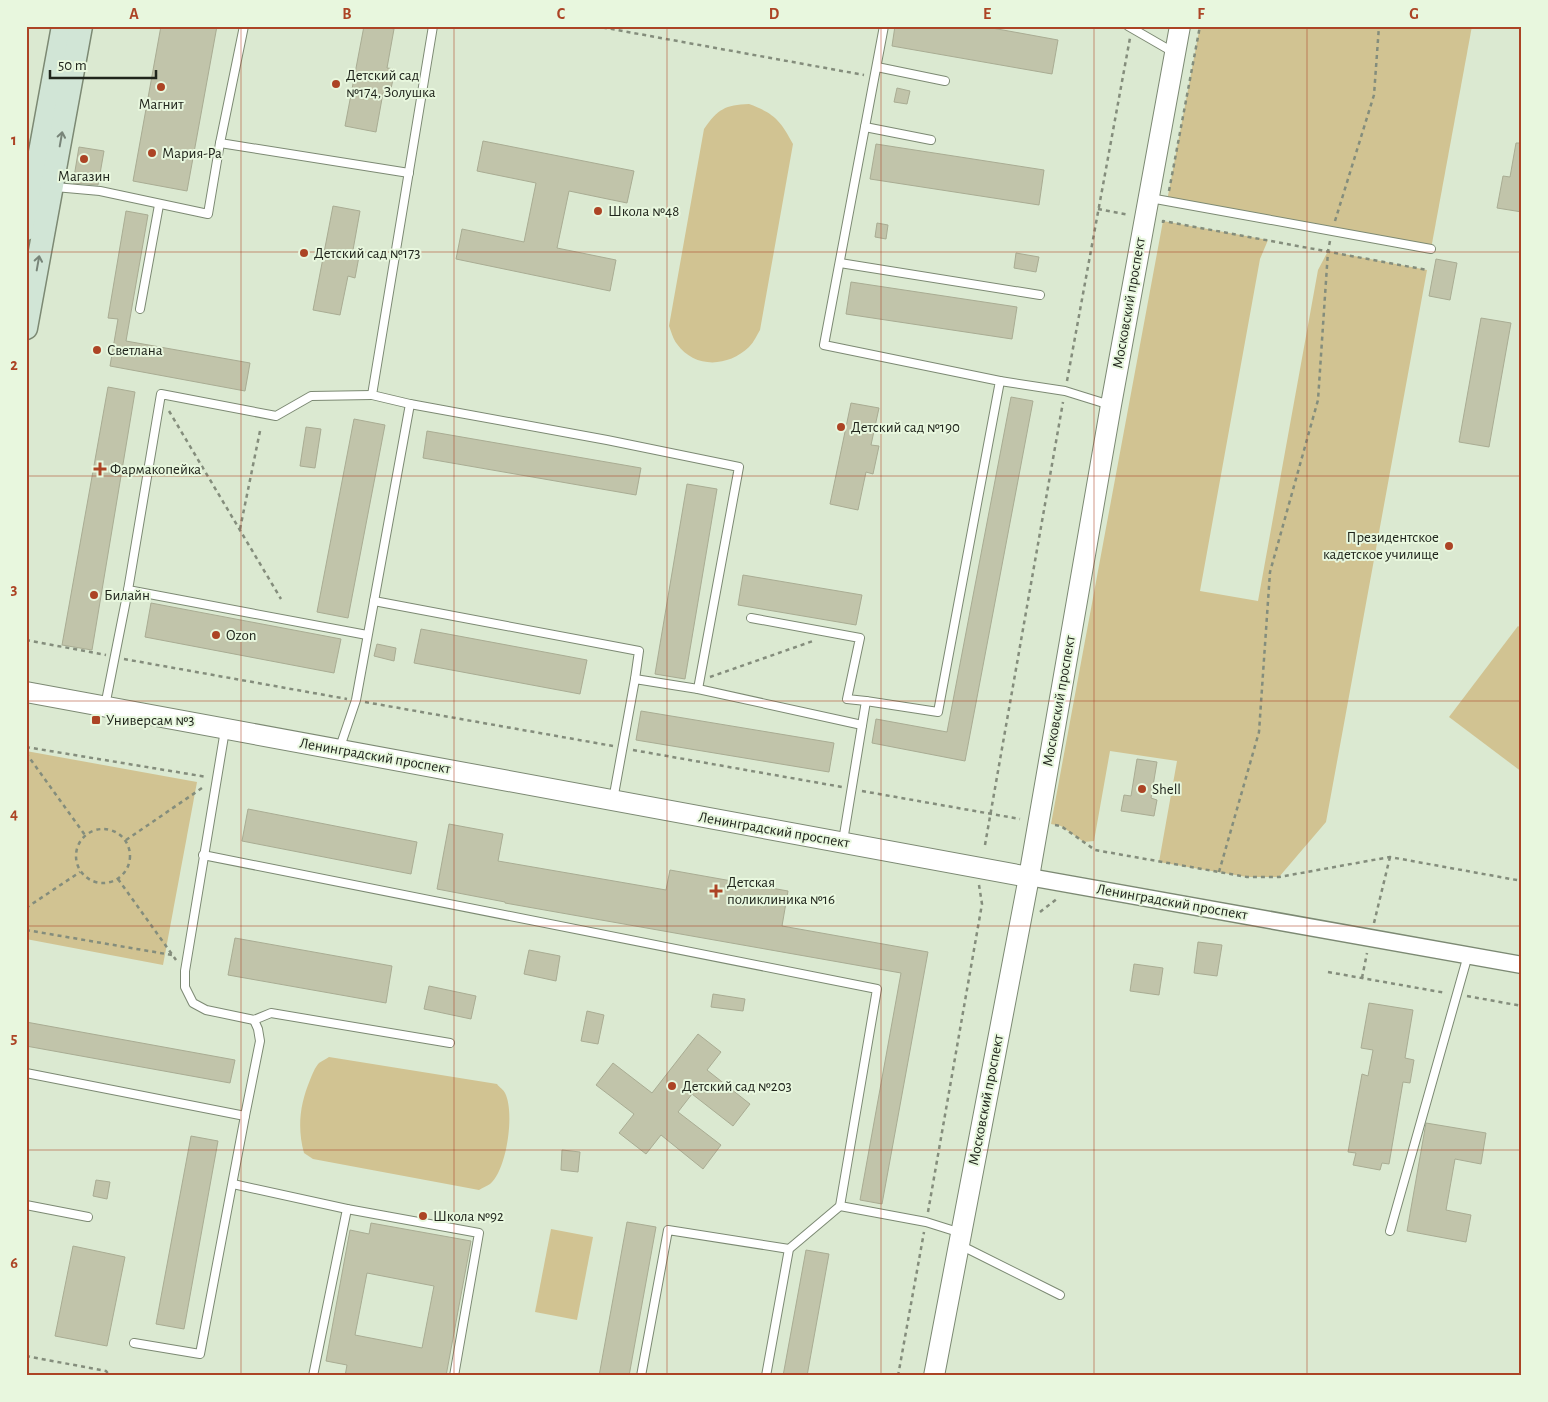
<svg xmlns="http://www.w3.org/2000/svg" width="1548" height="1402" font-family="'Alegreya Sans',sans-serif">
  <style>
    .green { fill: #d1c392 }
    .building { fill: #c1c4aa; stroke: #a9ac93; fill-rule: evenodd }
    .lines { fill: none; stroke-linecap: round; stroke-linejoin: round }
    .service-casing { stroke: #7c8973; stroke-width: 10 }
    .minor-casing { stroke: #7c8973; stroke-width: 19 }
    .tertiary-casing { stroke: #7c8973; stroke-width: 22 }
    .secondary-casing { stroke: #7c8973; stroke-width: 25 }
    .path { stroke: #848d7c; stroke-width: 2.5; stroke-dasharray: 4 4; stroke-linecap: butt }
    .service { stroke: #fff; stroke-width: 8 }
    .minor { stroke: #fff; stroke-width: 16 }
    .tertiary { stroke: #fff; stroke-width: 20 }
    .secondary { stroke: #d1e5d6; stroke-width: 22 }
    .oneway { stroke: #788579 }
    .grid { fill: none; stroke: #ac4425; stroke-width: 1; stroke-opacity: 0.55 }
    .poi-dot { fill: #ac4425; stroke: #e8f7de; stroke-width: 2 }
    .labels { text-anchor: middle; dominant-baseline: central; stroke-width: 4; stroke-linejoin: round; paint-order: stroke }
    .poi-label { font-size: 15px; fill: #20251c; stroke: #e8f7de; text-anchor: start }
    .street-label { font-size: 15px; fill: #20251c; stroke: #e8f7de }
    .neatline { fill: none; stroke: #ac4425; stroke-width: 2 }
    .grid-label { font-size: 16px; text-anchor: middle; font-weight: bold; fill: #ac4425 }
  </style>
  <rect width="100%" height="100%" fill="#dbe9d1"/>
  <g class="green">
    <polygon points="1200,26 1472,26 1431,249 1167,201"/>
    <path d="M 749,104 C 774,113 781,121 793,144 L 760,330 C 757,335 754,342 749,347 C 728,367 695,369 677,344 C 673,339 671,331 669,326 L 704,129 C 718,109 725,105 749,104 Z"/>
    <polygon points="1163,221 1268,240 1260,259 1200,591 1258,601 1318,270 1328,251 1427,270 1326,822 1279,877 1247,877 1159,862 1177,761 1110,751 1094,841 1084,842 1061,826 1051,824"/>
    <polygon points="1518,626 1522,629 1522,772 1449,717"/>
    <polygon points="26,751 197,782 163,965 26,939"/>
    <path d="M 329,1057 L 497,1084 C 499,1087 504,1090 505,1093 C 515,1112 507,1170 490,1184 C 487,1186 482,1188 479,1190 L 313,1159 L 304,1153 C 297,1127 300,1104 310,1080 C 312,1075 315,1067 319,1063 C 322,1061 326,1059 329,1057 Z"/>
    <polygon points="551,1229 593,1237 577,1320 535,1312"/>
  </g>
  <g class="building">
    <polygon points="161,26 217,26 187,191 133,181"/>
    <polygon points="364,26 380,26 394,29 387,68 395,69 390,94 383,93 376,132 345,126"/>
    <polygon points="895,26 981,26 1058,40 1052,74 892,46"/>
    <polygon points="897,88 910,91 907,104 894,102"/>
    <polygon points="483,141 634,171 627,203 569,191 557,248 616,260 610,291 456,259 462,229 524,242 536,183 477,171"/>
    <polygon points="1516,143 1522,143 1522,212 1497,208 1503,176 1510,177"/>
    <polygon points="876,144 1044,170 1039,205 870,179"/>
    <polygon points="79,147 104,151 98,185 73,183"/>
    <polygon points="333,206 360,211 353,250 360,251 355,278 348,276 340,315 313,310"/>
    <polygon points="126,211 148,215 126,341 250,363 245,391 110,366 118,319 108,318"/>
    <polygon points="877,223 888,225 886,239 875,237"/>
    <polygon points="1016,253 1039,257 1036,272 1014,268"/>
    <polygon points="1436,259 1457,263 1450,300 1429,296"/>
    <polygon points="851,282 1017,307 1012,339 846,314"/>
    <polygon points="1481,318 1511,323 1489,447 1459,442"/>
    <polygon points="108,387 135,392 92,650 62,645"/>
    <polygon points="1011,397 1033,401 965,761 872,743 876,719 947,732"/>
    <polygon points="851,403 879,408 871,445 879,446 873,474 866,472 858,510 830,504"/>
    <polygon points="354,419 385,425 348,618 317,612"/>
    <polygon points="306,427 321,429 315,468 300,466"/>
    <polygon points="427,431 641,468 636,495 423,458"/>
    <polygon points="687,484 717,489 685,679 655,674"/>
    <polygon points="743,575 862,595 856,625 738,605"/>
    <polygon points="151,603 341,639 334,673 145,637"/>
    <polygon points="421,629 587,660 580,694 414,663"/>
    <polygon points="377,644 396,648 394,661 374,656"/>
    <polygon points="641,711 834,743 829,772 636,740"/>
    <polygon points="1137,759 1157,762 1151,798 1157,800 1154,816 1121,811 1124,795 1131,796"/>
    <polygon points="248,809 417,842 411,874 242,841"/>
    <polygon points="449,824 503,834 498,861 666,890 670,870 788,891 782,926 928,952 882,1204 860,1200 901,973 505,903 505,902 437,889"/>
    <polygon points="235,938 392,966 386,1003 228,975"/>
    <polygon points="1198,942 1222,945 1217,976 1194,973"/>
    <polygon points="529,950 560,956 556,981 524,974"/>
    <polygon points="1134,964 1163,968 1159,995 1130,991"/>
    <polygon points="429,986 476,996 471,1019 424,1009"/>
    <polygon points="713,994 745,999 743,1011 711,1007"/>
    <polygon points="1369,1003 1413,1010 1405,1058 1414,1060 1410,1083 1403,1082 1389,1164 1382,1163 1380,1170 1353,1165 1356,1153 1348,1152 1362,1074 1368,1076 1373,1050 1361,1048"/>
    <polygon points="587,1011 604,1015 598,1044 581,1041"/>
    <polygon points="26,1022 235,1060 230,1083 26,1046"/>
    <polygon points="698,1034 721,1052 707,1070 750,1104 733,1126 692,1094 678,1112 721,1145 703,1169 661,1135 646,1154 619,1133 634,1114 596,1085 613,1063 652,1093"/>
    <polygon points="1426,1123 1486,1133 1481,1164 1455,1159 1446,1210 1471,1215 1466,1242 1407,1231"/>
    <polygon points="191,1136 218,1141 184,1329 156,1324"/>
    <polygon points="562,1150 580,1152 578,1172 561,1170"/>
    <polygon points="96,1180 110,1182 107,1199 93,1196"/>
    <polygon points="627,1222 656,1227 629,1376 599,1376"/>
    <path d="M 371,1223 L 471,1241 L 446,1376 L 345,1376 L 347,1365 L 326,1361 L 350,1230 L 369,1234 ZM 367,1273 L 434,1286 L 422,1348 L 355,1335 Z"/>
    <polygon points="73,1246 125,1257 107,1346 55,1336"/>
    <polygon points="806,1250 829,1254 807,1376 783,1376"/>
  </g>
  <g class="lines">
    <defs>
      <g id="service">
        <polyline points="244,26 220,143 409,173"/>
        <polyline points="1128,26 1173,52"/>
        <polyline points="877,67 945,81"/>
        <polyline points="865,127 931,140"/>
        <polyline points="55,187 100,191 208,214 220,143"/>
        <polyline points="1150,198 1431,249"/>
        <polyline points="840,263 1040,295"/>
        <polyline points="140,309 159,205"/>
        <polyline points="1000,381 1065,391 1110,405"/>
        <polyline points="410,404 607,440 739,467 698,689 635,679 613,800"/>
        <polyline points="128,590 367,635"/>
        <polyline points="374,601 639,651 635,679"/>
        <polyline points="751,618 860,638 847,699 866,701"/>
        <polyline points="698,689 862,725"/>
        <polyline points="105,706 128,590 161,394 276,416 311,396 372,395"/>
        <polyline points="225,730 185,971 185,987 193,1003 206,1010 254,1020 271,1013 450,1043"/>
        <polyline points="339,750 356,700 410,404 372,395 433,26"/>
        <polyline points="843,841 866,701 938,712 1000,381 824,345 884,26"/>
        <polyline points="203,855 877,989 840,1206 789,1249 766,1376"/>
        <polyline points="26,1073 245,1116 260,1041 258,1029 254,1020"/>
        <polyline points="233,1184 347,1209 313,1376"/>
        <polyline points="26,1205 88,1217"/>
        <polyline points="840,1206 926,1222 961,1233"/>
        <polyline points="347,1209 479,1233 454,1376"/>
        <polyline points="1390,1231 1468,955"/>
        <polyline points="960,1245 1060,1295"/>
        <polyline points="134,1343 200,1354 245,1116"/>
        <polyline points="641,1376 668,1230 789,1249"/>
      </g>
      <polyline id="minor" points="1029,877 1522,965"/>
      <g id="tertiary">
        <polyline points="26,692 1029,877"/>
        <polyline points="934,1376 1029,877 1111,405 1180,26"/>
      </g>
      <g id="secondary">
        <polyline points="26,229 63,26"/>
        <polyline points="26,328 81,26"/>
      </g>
    </defs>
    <use href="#service" class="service-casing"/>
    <use href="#minor" class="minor-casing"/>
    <use href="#tertiary" class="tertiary-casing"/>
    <use href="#secondary" class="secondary-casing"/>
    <g class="path">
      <polyline points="595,26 864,75"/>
      <polyline points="1169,191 1200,26"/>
      <polyline points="1098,209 1129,215"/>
      <polyline points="1335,221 1374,95 1379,26"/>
      <polyline points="1163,223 1163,221 1427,270"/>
      <polyline points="1067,381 1130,38"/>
      <polyline points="169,411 281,599"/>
      <polyline points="240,529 260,431"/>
      <polyline points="26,640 106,655"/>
      <polyline points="124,659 347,699"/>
      <polyline points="710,677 813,641"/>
      <polyline points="365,702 613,746"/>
      <polyline points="26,747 207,777"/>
      <polyline points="633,750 842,787"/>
      <polyline points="26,753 85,835"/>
      <polyline points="862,791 1020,819"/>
      <polyline points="1055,825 1061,826 1095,850 1247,877 1279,877 1390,857 1522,881"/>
      <circle cx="103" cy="856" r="27"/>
      <polyline points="126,840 205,786"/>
      <polyline points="985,845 1063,402"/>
      <polyline points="1219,872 1259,732 1270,572 1318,400 1328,251 1330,241"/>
      <polyline points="118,879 176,960"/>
      <polyline points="26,908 80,872"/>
      <polyline points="1040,912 1058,898"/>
      <polyline points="1374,923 1390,857"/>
      <polyline points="26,930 172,955"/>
      <polyline points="1328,972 1446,993"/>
      <polyline points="1362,978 1367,953"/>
      <polyline points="1467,996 1522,1006"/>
      <polyline points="928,1212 982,904 979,885"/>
      <polyline points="26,1356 106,1371 110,1376"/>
      <polyline points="898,1376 924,1232"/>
    </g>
    <use href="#service" class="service"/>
    <use href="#minor" class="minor"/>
    <use href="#tertiary" class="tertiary"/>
    <use href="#secondary" class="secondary"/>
  </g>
  <defs><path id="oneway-shaft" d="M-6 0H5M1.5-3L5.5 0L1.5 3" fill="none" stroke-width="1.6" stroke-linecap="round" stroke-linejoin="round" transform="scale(1.25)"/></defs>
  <g class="oneway">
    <use href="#oneway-shaft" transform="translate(61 139) rotate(-80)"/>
    <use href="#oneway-shaft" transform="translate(38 263) rotate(-80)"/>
  </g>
  <path class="grid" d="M 241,26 L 241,1376M 454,26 L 454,1376M 667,26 L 667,1376M 881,26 L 881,1376M 1094,26 L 1094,1376M 1307,26 L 1307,1376M 26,252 L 1522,252M 26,476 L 1522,476M 26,701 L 1522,701M 26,926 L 1522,926M 26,1150 L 1522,1150"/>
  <g class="poi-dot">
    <circle cx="336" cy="84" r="5"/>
    <circle cx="161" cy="87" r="5"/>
    <circle cx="152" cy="153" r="5"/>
    <circle cx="84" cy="159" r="5"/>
    <circle cx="598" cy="211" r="5"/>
    <circle cx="304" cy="253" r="5"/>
    <circle cx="97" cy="350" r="5"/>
    <circle cx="841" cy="427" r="5"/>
    <path d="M97.5 461.5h5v5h5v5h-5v5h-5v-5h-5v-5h5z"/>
    <circle cx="1449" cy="546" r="5"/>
    <circle cx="94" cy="595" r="5"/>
    <circle cx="216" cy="635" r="5"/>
    <rect x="91" y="715" width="10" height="10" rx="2.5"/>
    <circle cx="1142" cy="789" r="5"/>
    <path d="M713.5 883.5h5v5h5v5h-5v5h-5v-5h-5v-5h5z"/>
    <circle cx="672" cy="1086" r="5"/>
    <circle cx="423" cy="1216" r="5"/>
  </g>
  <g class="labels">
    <g class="poi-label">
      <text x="346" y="75">Детский сад<tspan x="346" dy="17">№174, Золушка</tspan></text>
      <text x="161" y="104" text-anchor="middle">Магнит</text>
      <text x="162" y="153">Мария-Ра</text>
      <text x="84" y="176" text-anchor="middle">Магазин</text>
      <text x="608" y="211">Школа №48</text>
      <text x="314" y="253">Детский сад №173</text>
      <text x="107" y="350">Светлана</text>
      <text x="851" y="427">Детский сад №190</text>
      <text x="110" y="469">Фармакопейка</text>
      <text x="1439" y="537" text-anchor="end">Президентское<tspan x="1439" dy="17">кадетское училище</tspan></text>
      <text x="104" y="595">Билайн</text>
      <text x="226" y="635">Ozon</text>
      <text x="106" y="720">Универсам №3</text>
      <text x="1152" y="789">Shell</text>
      <text x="727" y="882">Детская<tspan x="727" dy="17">поликлиника №16</tspan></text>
      <text x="682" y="1086">Детский сад №203</text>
      <text x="433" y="1216">Школа №92</text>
    </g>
    <g class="street-label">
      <text transform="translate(1129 303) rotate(-80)">Московский проспект</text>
      <text transform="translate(1059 701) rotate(-80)">Московский проспект</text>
      <text transform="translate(375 756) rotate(10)">Ленинградский проспект</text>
      <text transform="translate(774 830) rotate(10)">Ленинградский проспект</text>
      <text transform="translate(1172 902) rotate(10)">Ленинградский проспект</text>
      <text transform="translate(986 1100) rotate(-79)">Московский проспект</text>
    </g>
  </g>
  <rect width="1548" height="1402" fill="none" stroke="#e8f7de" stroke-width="55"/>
  <path d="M50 70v8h106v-8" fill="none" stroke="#20251c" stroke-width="2.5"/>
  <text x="58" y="70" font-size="15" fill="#20251c" stroke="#e8f7de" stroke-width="4" paint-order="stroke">50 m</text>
  <rect x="28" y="28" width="1492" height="1346" class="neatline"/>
  <g class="grid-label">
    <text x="134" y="19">A</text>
    <text x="347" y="19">B</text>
    <text x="561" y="19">C</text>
    <text x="774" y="19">D</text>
    <text x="987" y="19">E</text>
    <text x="1201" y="19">F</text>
    <text x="1414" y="19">G</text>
    <text x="14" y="145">1</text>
    <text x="14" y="370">2</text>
    <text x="14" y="594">3</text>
    <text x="14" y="819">4</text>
    <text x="14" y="1043">5</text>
    <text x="14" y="1268">6</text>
  </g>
</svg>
